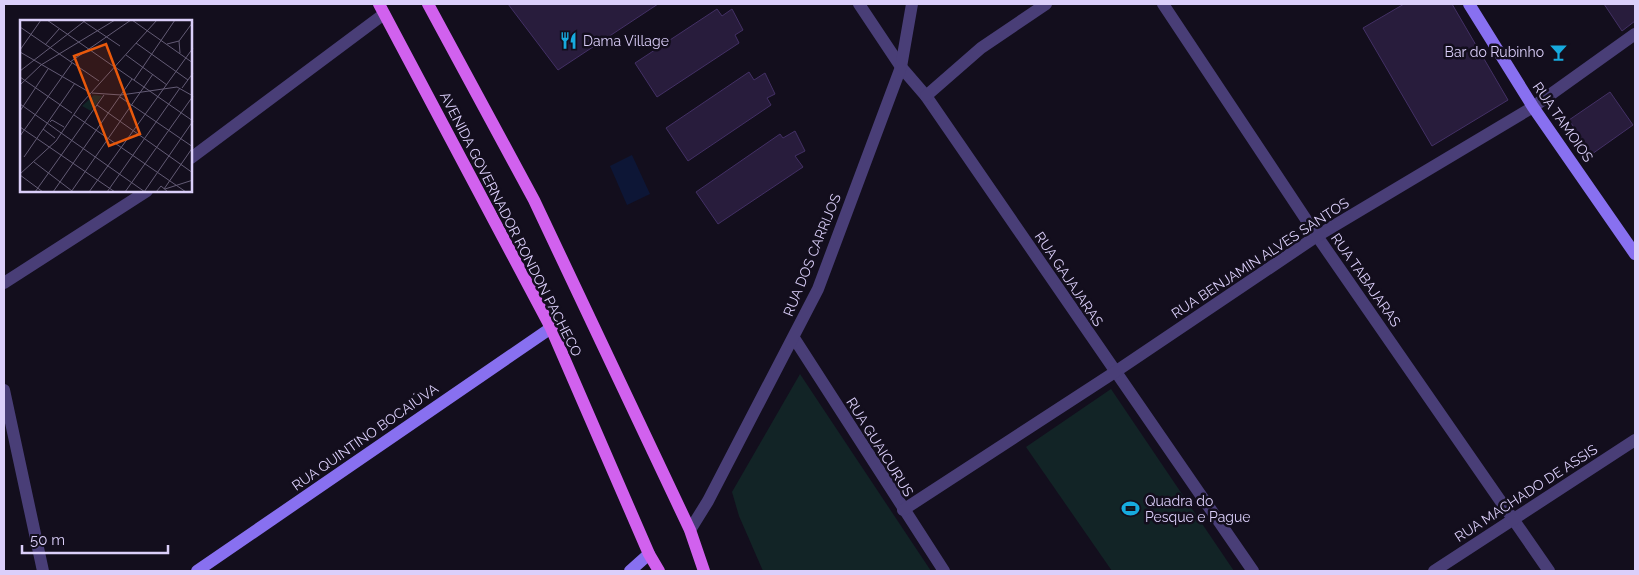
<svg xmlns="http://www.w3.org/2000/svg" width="1639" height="575" font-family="Raleway,sans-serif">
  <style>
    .green { fill: #122426 }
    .water { fill: #0d1636 }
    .building { fill: #281c3c; stroke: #433065 }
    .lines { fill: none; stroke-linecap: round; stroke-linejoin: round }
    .street { stroke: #493e77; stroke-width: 12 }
    .secondary { stroke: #8870f0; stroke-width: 12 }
    .primary { stroke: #d161ee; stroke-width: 12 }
    .labels { text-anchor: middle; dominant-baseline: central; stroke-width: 5; stroke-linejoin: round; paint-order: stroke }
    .poi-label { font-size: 14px; fill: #dbcffa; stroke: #130e1d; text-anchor: start }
    .street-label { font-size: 14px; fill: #dbcffa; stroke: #130e1d }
    .inset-road { fill: none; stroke: #635b75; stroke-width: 1 }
    .view { fill: #e8590c; fill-opacity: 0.15; stroke: #e8590c; stroke-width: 2.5 }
    .inset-edge { fill: none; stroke: #dbcffa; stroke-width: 2.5 }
  </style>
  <rect width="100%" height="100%" fill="#130e1d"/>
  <g class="green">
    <polygon points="800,374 931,571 763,571 739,516 732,492"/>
    <polygon points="1111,389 1234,571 1112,571 1026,447"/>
  </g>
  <polygon class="water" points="632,155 650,194 627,205 610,166"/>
  <g class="building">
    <polygon points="508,4 658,4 558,70"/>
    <polygon points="1404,4 1452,4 1508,100 1432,146 1363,28"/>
    <polygon points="1604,4 1635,4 1635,21 1622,31"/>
    <polygon points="717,9 722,16 732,9 743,30 735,35 739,43 657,97 635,63"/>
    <polygon points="749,72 754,80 765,73 775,94 767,98 771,105 688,161 666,128"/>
    <polygon points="1610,92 1633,125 1592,154 1569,120"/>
    <polygon points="795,131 805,151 795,156 803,167 718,224 696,192 780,134 783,138"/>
  </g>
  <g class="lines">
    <g class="street">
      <polyline points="859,4 901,67 926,96 1253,571"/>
      <polyline points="1163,4 1317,236 1549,571"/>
      <polyline points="926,96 981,48 1046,4"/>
      <polyline points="191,158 384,14"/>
      <polyline points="4,283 147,191"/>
      <polyline points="794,338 944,571"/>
      <polyline points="4,390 43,571"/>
      <polyline points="903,510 1115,372 1317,236 1533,107 1635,34"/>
      <polyline points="690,530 708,501 818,289 901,67 912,4"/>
      <polyline points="1434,571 1635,440"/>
    </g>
    <g class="secondary">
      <polyline points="1469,4 1533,107 1635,254"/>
      <polyline points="197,571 551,328"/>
      <polyline points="630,571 649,554"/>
    </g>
    <g class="primary">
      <polyline points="379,4 551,328 649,554 659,571"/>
      <polyline points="428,4 534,200 690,530 704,571"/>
    </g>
  </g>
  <defs>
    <symbol id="restaurant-bare" viewBox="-9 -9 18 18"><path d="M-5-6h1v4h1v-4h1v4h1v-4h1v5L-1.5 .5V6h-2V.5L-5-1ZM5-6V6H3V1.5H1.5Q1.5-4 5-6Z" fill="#17aade" stroke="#130e1d" stroke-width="2.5" paint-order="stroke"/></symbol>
    <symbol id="bar-bare" viewBox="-9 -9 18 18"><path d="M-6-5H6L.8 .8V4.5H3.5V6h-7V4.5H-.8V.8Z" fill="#17aade" stroke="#130e1d" stroke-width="2.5" paint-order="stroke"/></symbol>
    <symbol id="stadium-bare" viewBox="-9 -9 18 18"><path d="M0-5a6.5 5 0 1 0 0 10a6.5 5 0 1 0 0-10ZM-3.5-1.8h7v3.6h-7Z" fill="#17aade" stroke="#130e1d" stroke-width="2.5" paint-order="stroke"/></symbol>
  </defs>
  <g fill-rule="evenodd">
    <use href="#restaurant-bare" x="556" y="28" width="25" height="25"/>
    <use href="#bar-bare" x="1546" y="40" width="25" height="25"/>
    <use href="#stadium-bare" x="1118" y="496" width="25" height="25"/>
  </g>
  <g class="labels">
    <g class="poi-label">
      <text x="583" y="41">Dama Village</text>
      <text x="1544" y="52" text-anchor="end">Bar do Rubinho</text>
      <text x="1145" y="501">Quadra do<tspan x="1145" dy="16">Pesque e Pague</tspan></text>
    </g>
    <g class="street-label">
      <text transform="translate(1563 122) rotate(55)">RUA TAMOIOS</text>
      <text transform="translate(511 224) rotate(63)">AVENIDA GOVERNADOR RONDON PACHECO</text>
      <text transform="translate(812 255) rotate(-68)">RUA DOS CARRIJOS</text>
      <text transform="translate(1260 258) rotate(-33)">RUA BENJAMIN ALVES SANTOS</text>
      <text transform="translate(1069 279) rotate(56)">RUA GAJAJARAS</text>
      <text transform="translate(1366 280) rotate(55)">RUA TABAJARAS</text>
      <text transform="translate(365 437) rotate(-35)">RUA QUINTINO BOCAIÚVA</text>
      <text transform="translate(880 447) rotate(58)">RUA GUAICURUS</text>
      <text transform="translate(1526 493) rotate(-33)">RUA MACHADO DE ASSIS</text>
    </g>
  </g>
  <g transform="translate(20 20)">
    <rect width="172" height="172" fill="#130e1d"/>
    <path d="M 74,75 L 82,76 L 71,91 L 62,86 Z" fill="#122426"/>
    <path class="inset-road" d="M 27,0 L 93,46M 112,0 L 173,43M 63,1 L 100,26M 0,7 L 79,61M 159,21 L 173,2M 116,23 L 168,60M 147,24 L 159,21 L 160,33M 25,25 L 39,9M 0,30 L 21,0M 0,32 L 69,72M 106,35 L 147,65M 50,42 L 111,0M 95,47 L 173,101M 0,51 L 66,0M 0,57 L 52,93M 114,60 L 155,0M 0,65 L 21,45 L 95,0M 162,68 L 173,53M 72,73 L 101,75 L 157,67 L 173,76M 100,77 L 173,127M 0,84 L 125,172M 77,85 L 173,153M 0,91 L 28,49M 54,95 L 166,172M 30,102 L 32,100 L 44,107M 0,107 L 95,172M 23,109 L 35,118M 0,116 L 52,43M 4,137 L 55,63M 14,142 L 52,171M 0,154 L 36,121 L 61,84 L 137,0M 0,155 L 23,172M 144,169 L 173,127M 145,169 L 173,160M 15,172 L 84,75M 33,172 L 112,59M 51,172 L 133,54M 69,172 L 173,28M 87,172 L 160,68M 105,172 L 173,76M 124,172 L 173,101M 136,172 L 141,166 L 148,172"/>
    <path class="view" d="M 86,24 L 120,114 L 89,126 L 54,36 Z"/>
    <rect width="172" height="172" class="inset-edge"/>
  </g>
  <rect width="1639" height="575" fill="none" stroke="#dbcffa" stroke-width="10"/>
  <path d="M22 545v8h146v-8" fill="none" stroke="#dbcffa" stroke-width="2.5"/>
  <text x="30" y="545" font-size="15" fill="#dbcffa" stroke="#130e1d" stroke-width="4" paint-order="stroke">50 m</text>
</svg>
